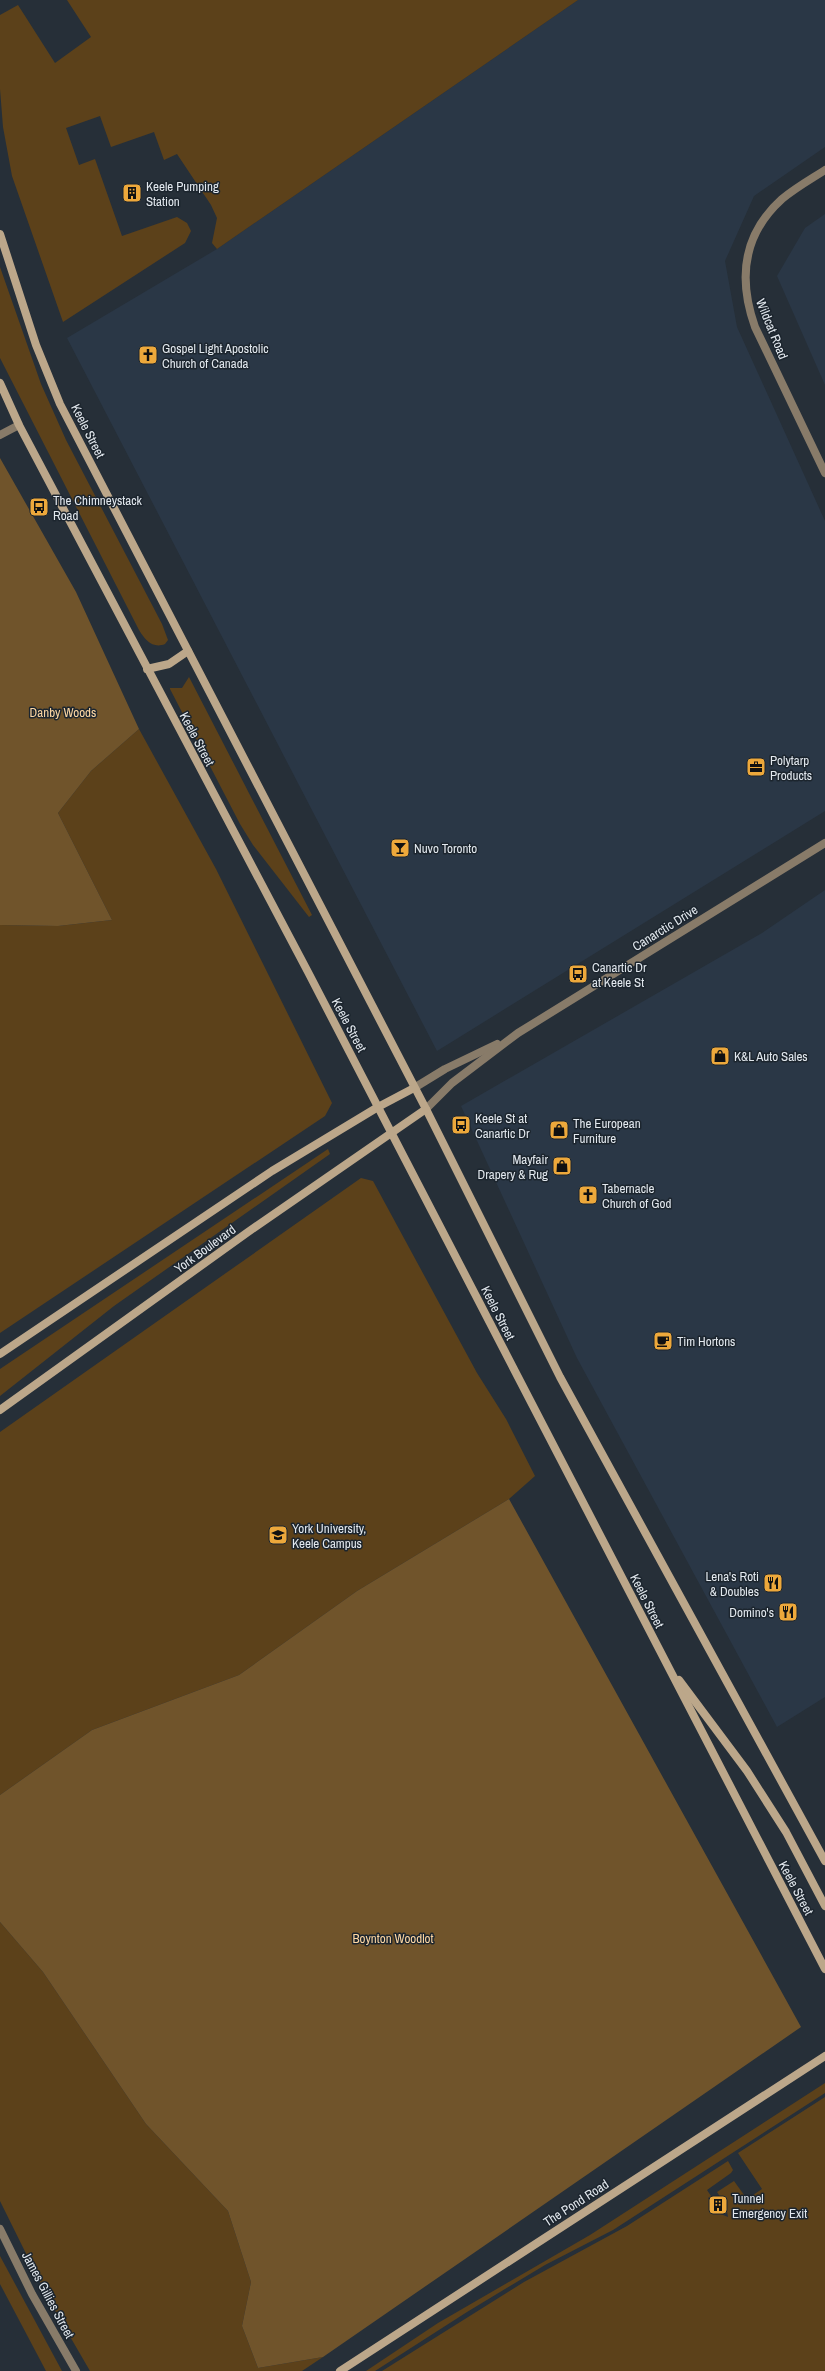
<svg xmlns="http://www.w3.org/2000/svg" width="825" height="2371" font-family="'Archivo Narrow',sans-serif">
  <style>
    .built { fill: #2a3746 }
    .green { fill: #5c411a }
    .forest { fill: #70542b }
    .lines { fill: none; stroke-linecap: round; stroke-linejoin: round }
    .street { stroke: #887b69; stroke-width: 8 }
    .secondary { stroke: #bca78a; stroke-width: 8 }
    .labels { text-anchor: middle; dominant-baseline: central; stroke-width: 3; stroke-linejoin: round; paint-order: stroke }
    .poi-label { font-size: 13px; fill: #e2e8ee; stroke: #1c252e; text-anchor: start }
    .street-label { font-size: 13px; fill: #e2e8ee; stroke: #1c252e }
    .park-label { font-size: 13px; fill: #fdd7a3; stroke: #1c252e }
  </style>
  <rect width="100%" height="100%" fill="#262f38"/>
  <g class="built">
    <polygon points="578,0 825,0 825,147 754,196 725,261 737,327 825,521 825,811 437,1051 67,338 217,249"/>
    <polygon points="825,214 825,385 777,276 805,228"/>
    <polygon points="825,890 825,1697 777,1727 577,1358 461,1106 762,933"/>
  </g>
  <g class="green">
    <polygon points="67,0 578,0 217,249 212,243 217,218 211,205 177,154 164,160 154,132 111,147 100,116 66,128 79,165 95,159 122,236 177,217 187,223 191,231 185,243 63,322 12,176 3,127 0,89 0,15 18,5 55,63 91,37"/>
    <path d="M 0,267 L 41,384 L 66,440 L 162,624 L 168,640 L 165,644 C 153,649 145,640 139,630 L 0,358 Z"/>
    <polygon points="189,677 312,915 309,917 253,845 240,824 170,689 170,688 182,688"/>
    <polygon points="139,729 216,869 332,1103 325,1116 0,1333 0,925 58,926 112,920 58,813 91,771"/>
    <polygon points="328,1149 330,1154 114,1306 0,1396 0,1369"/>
    <polygon points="361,1178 373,1181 477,1373 506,1419 535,1476 509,1499 357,1591 239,1675 92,1730 0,1795 0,1432"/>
    <polygon points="0,1922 43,1972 146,2124 228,2211 251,2282 242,2326 258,2368 323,2357 302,2371 90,2371 50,2302 0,2201"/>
    <polygon points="825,2083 825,2093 613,2230 545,2265 467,2312 375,2371 366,2371 438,2323 590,2235"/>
    <polygon points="825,2097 825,2371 382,2371 524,2282 627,2226 728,2161 733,2170 731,2173 707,2190 711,2196 708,2198 718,2213 728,2217 726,2206 717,2192 734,2181 747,2199 762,2189 738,2153"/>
    <polygon points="0,2256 62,2371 46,2371 0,2284"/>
  </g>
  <g class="forest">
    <polygon points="0,458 76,592 139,729 91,771 58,813 112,920 58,926 0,925"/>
    <polygon points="509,1499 801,2027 323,2357 258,2368 242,2326 251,2282 228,2211 146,2124 43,1972 0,1922 0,1795 92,1730 239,1675 357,1591"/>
  </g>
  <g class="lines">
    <g class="street">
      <path d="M 825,170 C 811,179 795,188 782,199 C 742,235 738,279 755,327 L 825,473"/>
      <polyline points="0,435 19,425"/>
      <polyline points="414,1088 445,1069 497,1044"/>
      <polyline points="426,1109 452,1083 518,1033 825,843"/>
      <polyline points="0,2229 32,2294 76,2371"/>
    </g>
    <g class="secondary">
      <polyline points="0,234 36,345 60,404 426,1109 560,1377 825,1861"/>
      <polyline points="0,383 19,425 308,972 825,1969"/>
      <polyline points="147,669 169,664 188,651"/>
      <polyline points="0,1354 272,1171 378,1107 414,1088"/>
      <polyline points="0,1410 248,1232 426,1109"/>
      <polyline points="679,1680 747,1771 786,1832 825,1906"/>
      <polyline points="340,2371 825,2056"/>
    </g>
  </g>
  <defs>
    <symbol id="building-square" viewBox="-11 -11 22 22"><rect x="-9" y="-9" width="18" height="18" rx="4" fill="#eda83b" stroke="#1c252e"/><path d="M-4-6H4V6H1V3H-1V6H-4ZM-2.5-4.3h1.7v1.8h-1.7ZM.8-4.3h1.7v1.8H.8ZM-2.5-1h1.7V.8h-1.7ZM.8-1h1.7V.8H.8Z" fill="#111"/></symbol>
    <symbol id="church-square" viewBox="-11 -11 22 22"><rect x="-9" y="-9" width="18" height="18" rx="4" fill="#eda83b" stroke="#1c252e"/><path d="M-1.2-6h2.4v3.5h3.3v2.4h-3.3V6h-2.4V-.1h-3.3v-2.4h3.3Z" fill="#111"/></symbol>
    <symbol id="bus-square" viewBox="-11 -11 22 22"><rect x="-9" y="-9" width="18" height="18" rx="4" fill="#eda83b" stroke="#1c252e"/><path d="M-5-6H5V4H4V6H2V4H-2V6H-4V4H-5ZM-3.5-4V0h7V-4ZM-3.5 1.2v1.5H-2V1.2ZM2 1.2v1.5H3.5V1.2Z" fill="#111"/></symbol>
    <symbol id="office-square" viewBox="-11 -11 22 22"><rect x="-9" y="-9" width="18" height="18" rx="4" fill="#eda83b" stroke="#1c252e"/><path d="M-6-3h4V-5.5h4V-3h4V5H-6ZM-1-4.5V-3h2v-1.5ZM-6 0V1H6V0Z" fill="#111"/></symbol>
    <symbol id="bar-square" viewBox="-11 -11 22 22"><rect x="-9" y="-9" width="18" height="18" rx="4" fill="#eda83b" stroke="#1c252e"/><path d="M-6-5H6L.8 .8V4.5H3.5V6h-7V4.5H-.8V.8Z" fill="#111"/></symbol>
    <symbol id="shop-square" viewBox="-11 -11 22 22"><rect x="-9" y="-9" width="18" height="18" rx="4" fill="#eda83b" stroke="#1c252e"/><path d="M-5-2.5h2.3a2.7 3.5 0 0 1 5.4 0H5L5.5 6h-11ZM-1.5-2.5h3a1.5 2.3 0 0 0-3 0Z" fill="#111"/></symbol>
    <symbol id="cafe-square" viewBox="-11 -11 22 22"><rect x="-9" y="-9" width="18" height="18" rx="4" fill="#eda83b" stroke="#1c252e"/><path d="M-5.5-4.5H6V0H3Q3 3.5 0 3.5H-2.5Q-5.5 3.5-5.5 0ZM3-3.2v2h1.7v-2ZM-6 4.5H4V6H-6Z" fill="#111"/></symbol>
    <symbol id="university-square" viewBox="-11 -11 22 22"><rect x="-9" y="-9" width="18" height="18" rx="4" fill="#eda83b" stroke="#1c252e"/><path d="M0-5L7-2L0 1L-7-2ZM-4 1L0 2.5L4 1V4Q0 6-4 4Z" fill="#111"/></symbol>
    <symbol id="restaurant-square" viewBox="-11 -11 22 22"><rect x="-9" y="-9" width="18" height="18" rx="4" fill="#eda83b" stroke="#1c252e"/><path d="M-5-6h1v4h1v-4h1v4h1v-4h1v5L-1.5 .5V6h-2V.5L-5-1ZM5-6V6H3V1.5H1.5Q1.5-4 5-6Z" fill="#111"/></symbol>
  </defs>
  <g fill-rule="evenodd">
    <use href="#building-square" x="121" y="182" width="22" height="22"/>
    <use href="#church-square" x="137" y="344" width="22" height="22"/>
    <use href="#bus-square" x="28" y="496" width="22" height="22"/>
    <use href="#office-square" x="745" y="756" width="22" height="22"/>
    <use href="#bar-square" x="389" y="837" width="22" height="22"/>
    <use href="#bus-square" x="567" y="963" width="22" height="22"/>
    <use href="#shop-square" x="709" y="1045" width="22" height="22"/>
    <use href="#bus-square" x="450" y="1114" width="22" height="22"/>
    <use href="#shop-square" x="548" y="1119" width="22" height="22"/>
    <use href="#shop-square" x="551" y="1155" width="22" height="22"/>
    <use href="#church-square" x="577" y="1184" width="22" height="22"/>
    <use href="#cafe-square" x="652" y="1330" width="22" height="22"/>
    <use href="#university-square" x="267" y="1524" width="22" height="22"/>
    <use href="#restaurant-square" x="762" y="1572" width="22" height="22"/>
    <use href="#restaurant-square" x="777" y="1601" width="22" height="22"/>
    <use href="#building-square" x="707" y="2194" width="22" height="22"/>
  </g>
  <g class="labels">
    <g class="poi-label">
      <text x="146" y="186">Keele Pumping<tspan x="146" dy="15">Station</tspan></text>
      <text x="162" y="348">Gospel Light Apostolic<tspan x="162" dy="15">Church of Canada</tspan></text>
      <text x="53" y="500">The Chimneystack<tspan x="53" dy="15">Road</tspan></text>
      <text x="770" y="760">Polytarp<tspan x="770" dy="15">Products</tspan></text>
      <text x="414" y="848">Nuvo Toronto</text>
      <text x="592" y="967">Canartic Dr<tspan x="592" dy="15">at Keele St</tspan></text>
      <text x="734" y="1056">K&amp;L Auto Sales</text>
      <text x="475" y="1118">Keele St at<tspan x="475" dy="15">Canartic Dr</tspan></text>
      <text x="573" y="1123">The European<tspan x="573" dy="15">Furniture</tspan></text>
      <text x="548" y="1159" text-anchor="end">Mayfair<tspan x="548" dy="15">Drapery &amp; Rug</tspan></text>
      <text x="602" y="1188">Tabernacle<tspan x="602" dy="15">Church of God</tspan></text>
      <text x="677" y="1341">Tim Hortons</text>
      <text x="292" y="1528">York University,<tspan x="292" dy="15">Keele Campus</tspan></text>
      <text x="759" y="1576" text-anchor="end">Lena's Roti<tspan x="759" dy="15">&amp; Doubles</tspan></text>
      <text x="774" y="1612" text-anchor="end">Domino's</text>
      <text x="732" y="2198">Tunnel<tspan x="732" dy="15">Emergency Exit</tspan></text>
    </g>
    <g class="street-label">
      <text transform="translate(772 329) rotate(68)">Wildcat Road</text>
      <text transform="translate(88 431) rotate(63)">Keele Street</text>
      <text transform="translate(197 739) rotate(62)">Keele Street</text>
      <text transform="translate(665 928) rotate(-32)">Canarctic Drive</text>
      <text transform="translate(349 1025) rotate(62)">Keele Street</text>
      <text transform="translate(205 1249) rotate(-36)">York Boulevard</text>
      <text transform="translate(498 1313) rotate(63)">Keele Street</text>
      <text transform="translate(647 1601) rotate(63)">Keele Street</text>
      <text transform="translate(796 1888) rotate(62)">Keele Street</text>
      <text transform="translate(576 2203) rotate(-33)">The Pond Road</text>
      <text transform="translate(48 2295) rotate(62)">James Gillies Street</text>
    </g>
    <g class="park-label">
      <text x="63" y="712">Danby Woods</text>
      <text x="393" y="1938">Boynton Woodlot</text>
    </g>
  </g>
</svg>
